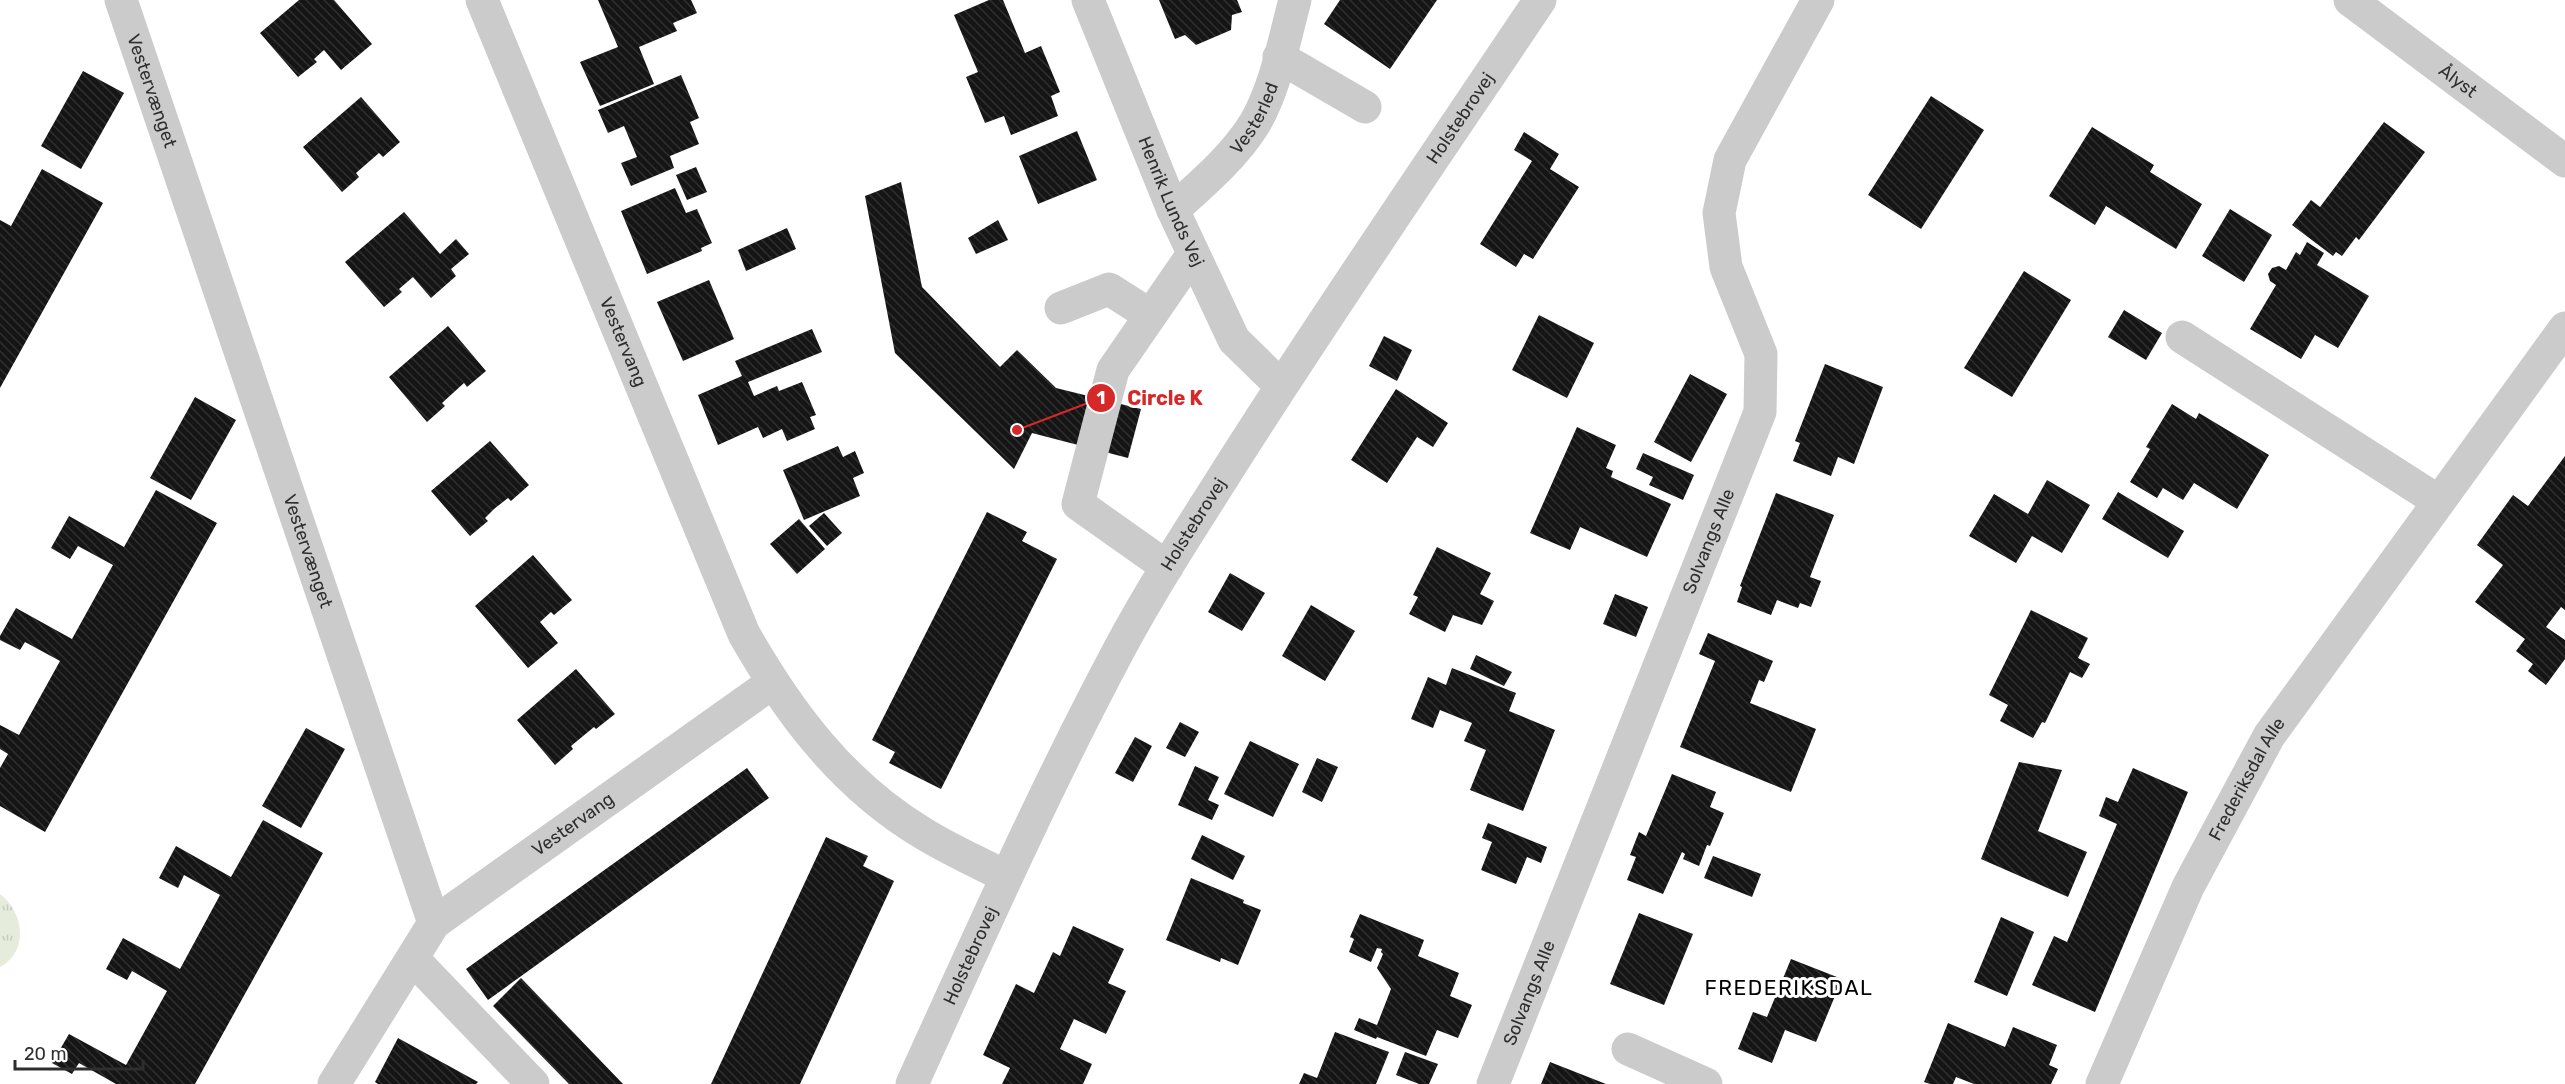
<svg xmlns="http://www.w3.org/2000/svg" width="2565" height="1084" font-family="Rubik,sans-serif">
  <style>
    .park { fill: url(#park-tufts) }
    .building { fill: url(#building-back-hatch) }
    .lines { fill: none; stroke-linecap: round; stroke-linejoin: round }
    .minor { stroke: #cbcbcb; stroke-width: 33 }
    .labels { text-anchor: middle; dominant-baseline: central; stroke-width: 6; stroke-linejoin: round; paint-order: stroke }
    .street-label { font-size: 18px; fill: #2e2e2e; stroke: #fff }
    .quarter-label { font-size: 21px; letter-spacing: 1.5px; fill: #000; stroke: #fff }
    .leader { fill: none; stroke: #d62828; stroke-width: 2 }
    .callout-dot { fill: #d62828; stroke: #fff; stroke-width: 2 }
    .mark-label { font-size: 18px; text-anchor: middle; font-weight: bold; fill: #fff }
    .callout-label { font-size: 20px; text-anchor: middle; font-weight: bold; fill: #d62828; stroke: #fff; stroke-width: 6; stroke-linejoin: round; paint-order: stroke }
  </style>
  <defs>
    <pattern id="park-tufts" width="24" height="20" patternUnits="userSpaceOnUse" patternTransform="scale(1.5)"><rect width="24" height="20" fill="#e6ecdc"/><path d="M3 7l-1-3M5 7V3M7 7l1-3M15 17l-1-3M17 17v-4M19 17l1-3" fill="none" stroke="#c6cbbd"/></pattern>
    <pattern id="building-back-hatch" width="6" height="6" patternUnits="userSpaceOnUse" patternTransform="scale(1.5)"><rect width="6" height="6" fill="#151515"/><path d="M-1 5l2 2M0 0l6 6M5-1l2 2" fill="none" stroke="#2f2f2f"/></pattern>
  </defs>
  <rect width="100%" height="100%" fill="#fff"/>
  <path class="park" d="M 0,894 C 23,911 30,951 0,967 Z"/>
  <g class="building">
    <polygon points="299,0 334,0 372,44 341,70 324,50 314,59 317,62 298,77 260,33"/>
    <polygon points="598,0 691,0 697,13 673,23 677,31 639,47 654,84 600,106 580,62 618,47"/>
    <polygon points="989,0 1003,0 1025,53 1041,46 1060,92 1051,96 1058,116 1011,135 1004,116 985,123 966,77 978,72 954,15"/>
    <polygon points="1159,0 1237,0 1242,12 1232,15 1231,30 1196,45 1185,35 1175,39"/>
    <polygon points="1340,0 1437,0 1390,69 1324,24"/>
    <polygon points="83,71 124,93 81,169 41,146"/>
    <polygon points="681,75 699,118 690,122 699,144 670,156 674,168 631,186 621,163 637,157 624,126 608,133 598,110"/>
    <polygon points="1931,96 1984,130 1921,229 1868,195"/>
    <polygon points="361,97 400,142 383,157 379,153 356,173 359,177 342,192 303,147"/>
    <polygon points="2384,122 2425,152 2359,240 2356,237 2342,256 2336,252 2333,256 2292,225 2311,200 2320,207"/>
    <polygon points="2092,127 2154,165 2150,172 2202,204 2176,249 2106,206 2095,225 2049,196"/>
    <polygon points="1077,131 1097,180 1038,204 1019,156"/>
    <polygon points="1524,132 1559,154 1550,169 1579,187 1533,259 1524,254 1516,267 1480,244 1532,161 1514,150"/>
    <polygon points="696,167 707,192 687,200 676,175"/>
    <polygon points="42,169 103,203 0,388 0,220 11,226"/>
    <polygon points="901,182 922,287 1000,367 1017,350 1056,388 1141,409 1128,458 1032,433 1014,469 895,353 865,196"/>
    <polygon points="675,188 686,213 697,209 712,243 701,248 702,251 647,274 621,211"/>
    <polygon points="2230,209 2272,235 2244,282 2202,256"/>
    <polygon points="404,212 440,254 456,239 469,254 451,269 456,276 431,298 413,277 399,289 402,292 384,307 345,262"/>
    <polygon points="998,220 1008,240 976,254 968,238"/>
    <polygon points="787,228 796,249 746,271 738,250"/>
    <polygon points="2307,242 2324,253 2317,265 2369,296 2338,348 2315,335 2301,359 2250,329 2276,285 2270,281 2268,274 2272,268 2279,266 2286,270 2296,252 2300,255"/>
    <polygon points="2024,271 2071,300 2012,397 1964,368"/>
    <polygon points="709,280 734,339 683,361 657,302"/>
    <polygon points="2124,310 2162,333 2146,360 2108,337"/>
    <polygon points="1539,315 1594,343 1567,398 1512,370"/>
    <polygon points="448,326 486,371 467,387 464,383 442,403 445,406 427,422 389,377"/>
    <polygon points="812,329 822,352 748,382 754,396 777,386 779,391 802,382 816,415 810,417 815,429 787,441 782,429 763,438 758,427 718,445 698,395 742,376 735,361"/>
    <polygon points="1384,336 1412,350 1397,381 1369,366"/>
    <polygon points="1825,364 1883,387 1854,464 1838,457 1831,476 1793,461 1800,443 1795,441"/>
    <polygon points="1690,374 1727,394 1691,462 1654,442"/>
    <polygon points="1396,389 1448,423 1433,447 1417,437 1387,483 1351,460"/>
    <polygon points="195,397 236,420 191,500 150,478"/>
    <polygon points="2172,404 2196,419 2199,413 2269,455 2237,509 2194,483 2183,500 2163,488 2157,498 2130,482 2150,449 2146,447"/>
    <polygon points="1577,427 1616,445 1606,468 1613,471 1611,477 1671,504 1647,557 1580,527 1570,550 1530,533"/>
    <polygon points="490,441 529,485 511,501 508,498 494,509 485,518 488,521 470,536 431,491"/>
    <polygon points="838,446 843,457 855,451 864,473 853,478 860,496 804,520 783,470"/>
    <polygon points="1643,453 1694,475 1683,500 1649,485 1653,477 1636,469"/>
    <polygon points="2565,456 2565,610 2561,607 2546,627 2565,640 2565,659 2546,685 2528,671 2533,664 2516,651 2525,639 2475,602 2503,565 2477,545 2513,495 2528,506"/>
    <polygon points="2047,480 2090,505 2062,553 2032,536 2016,563 1969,536 1994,494 2028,514"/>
    <polygon points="156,490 217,523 45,832 0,806 0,768 8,754 0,749 0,725 19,735 60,661 25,642 20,650 0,640 0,636 16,608 72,639 113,565 78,546 70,559 51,548 69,516 124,547"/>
    <polygon points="2118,492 2184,531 2168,558 2102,519"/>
    <polygon points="1776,493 1834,515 1810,577 1821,581 1811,607 1800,603 1798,608 1777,600 1771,615 1737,602 1742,587 1740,586"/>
    <polygon points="987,512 1027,532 1022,541 1057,559 941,789 889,763 895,752 872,740"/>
    <polygon points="824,513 842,533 827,546 809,526"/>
    <polygon points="799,519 825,549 797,574 770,544"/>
    <polygon points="1437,547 1491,573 1480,594 1494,601 1482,625 1453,615 1445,632 1409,614 1418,597 1413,595"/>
    <polygon points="533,555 572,600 554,615 551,612 540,622 558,643 528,668 475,606"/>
    <polygon points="1230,573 1265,593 1242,631 1208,612"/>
    <polygon points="1615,594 1648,607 1636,637 1603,624"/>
    <polygon points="1311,605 1355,631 1325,681 1282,656"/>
    <polygon points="2031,610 2088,638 2078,658 2090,664 2082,678 2070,672 2045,723 2042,722 2033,738 2000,721 2008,705 1989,695"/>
    <polygon points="1708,633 1773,661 1764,682 1759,680 1750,703 1816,729 1791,792 1680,747 1715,661 1699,654"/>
    <polygon points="1476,655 1512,672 1504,686 1470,669"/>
    <polygon points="1452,668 1516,693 1509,711 1555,730 1523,811 1470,790 1486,750 1464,741 1472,723 1440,710 1433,728 1411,719 1428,677 1446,685"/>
    <polygon points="576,669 615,714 596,729 594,727 571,746 573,749 555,765 517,720"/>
    <polygon points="1180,722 1199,732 1185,757 1166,748"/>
    <polygon points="306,728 345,749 301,828 262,806"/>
    <polygon points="1135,737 1152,746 1133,782 1115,773"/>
    <polygon points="1250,741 1299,764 1273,817 1224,794"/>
    <polygon points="1317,758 1338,767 1322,802 1302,792"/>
    <polygon points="2019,762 2062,770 2038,831 2087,852 2068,897 1981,859"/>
    <polygon points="1195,766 1219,777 1208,800 1219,805 1212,820 1178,805"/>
    <polygon points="747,768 769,798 488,1000 466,969"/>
    <polygon points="2133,768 2188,792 2095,1012 2032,985 2054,936 2067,942 2117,824 2099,816 2106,797 2118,802"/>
    <polygon points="1672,774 1716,792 1710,807 1724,813 1710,846 1707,845 1699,866 1683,859 1685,854 1682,852 1663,894 1627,880 1636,857 1630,855 1639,832 1646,836"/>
    <polygon points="263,820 323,853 195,1084 116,1084 79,1063 72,1074 52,1063 69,1034 126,1065 167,991 132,971 127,980 106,969 123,938 180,969 220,895 184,875 178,888 159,878 176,846 231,877"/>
    <polygon points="1488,823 1547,847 1541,863 1527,857 1516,884 1481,870 1492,842 1482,838"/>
    <polygon points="1202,835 1245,856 1233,880 1191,859"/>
    <polygon points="826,837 868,856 863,866 894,881 800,1084 711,1084"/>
    <polygon points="1713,856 1761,874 1752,897 1704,878"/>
    <polygon points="1191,878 1244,900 1243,903 1261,910 1238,965 1221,958 1220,962 1166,940"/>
    <polygon points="1639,913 1693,934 1664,1005 1610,984"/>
    <polygon points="1360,914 1424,940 1418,956 1459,973 1450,996 1472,1005 1458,1038 1437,1030 1426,1056 1377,1037 1376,1039 1354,1030 1359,1018 1377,1025 1391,989 1377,968 1383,954 1381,952 1382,949 1377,948 1371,962 1349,952 1354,939 1350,937"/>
    <polygon points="2001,917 2034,932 2007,996 1974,982"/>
    <polygon points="1073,926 1124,949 1108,983 1126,991 1106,1034 1074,1019 1060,1049 1092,1064 1083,1084 1002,1084 1010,1068 983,1055 1016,984 1034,993 1053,952 1060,956"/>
    <polygon points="1791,959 1842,979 1816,1042 1785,1030 1772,1063 1738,1049 1753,1012 1767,1017"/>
    <polygon points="521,978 623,1084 569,1084 493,1006"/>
    <polygon points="1948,1023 2005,1047 2013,1027 2057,1045 2049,1065 2058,1069 2051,1084 1974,1084 1956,1077 1953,1084 1930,1084 1924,1082"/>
    <polygon points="1335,1032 1389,1052 1376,1084 1299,1084 1304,1073 1317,1078"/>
    <polygon points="398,1038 478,1082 476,1084 378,1084 375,1082"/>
    <polygon points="1405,1052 1438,1064 1429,1084 1419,1084 1396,1075"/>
    <polygon points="1550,1062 1606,1084 1541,1084"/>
  </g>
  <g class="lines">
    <g class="minor">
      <path id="s1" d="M 121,0 L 434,923"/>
      <path id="s2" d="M 482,0 L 744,634 C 789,713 842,784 921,832 C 948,849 978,862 1006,877"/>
      <path id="s3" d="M 1088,0 L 1173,210 L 1234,340 L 1281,386"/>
      <path id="s4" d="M 2350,0 L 2565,161"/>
      <polyline points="1279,57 1365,107"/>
      <path id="s5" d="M 1173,210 C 1202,184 1234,157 1255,123 C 1276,87 1284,40 1295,0"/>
      <polyline points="1061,308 1109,289 1150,315"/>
      <polyline points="2182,337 2438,501"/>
      <polyline points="1167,567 1078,504 1113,370 1193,254"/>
      <polyline points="413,959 533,1084"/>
      <polyline points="1628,1049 1706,1084"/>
      <path id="s6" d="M 334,1084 L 434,923 L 772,683"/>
      <path id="s7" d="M 912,1084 C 979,937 1045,788 1121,646 C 1156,581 1197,519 1236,457 C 1334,303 1438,152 1540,0"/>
      <path id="s8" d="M 1493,1084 L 1760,412 L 1761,354 L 1726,267 L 1719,213 L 1730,160 L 1818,0"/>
      <path id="s9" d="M 2102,1084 L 2188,887 L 2269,736 L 2565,328"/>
    </g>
  </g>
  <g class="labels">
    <g class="street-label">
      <text stroke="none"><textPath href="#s4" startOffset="135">Ålyst</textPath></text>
      <text stroke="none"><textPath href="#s1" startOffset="96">Vestervænget</textPath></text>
      <text stroke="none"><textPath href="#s5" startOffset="124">Vesterled</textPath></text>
      <text stroke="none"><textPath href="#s7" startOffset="1113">Holstebrovej</textPath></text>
      <text stroke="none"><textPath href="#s3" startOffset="218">Henrik Lunds Vej</textPath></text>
      <text stroke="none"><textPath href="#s2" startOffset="370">Vestervang</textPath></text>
      <text stroke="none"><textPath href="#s7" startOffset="627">Holstebrovej</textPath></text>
      <text stroke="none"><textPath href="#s8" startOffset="584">Solvangs Alle</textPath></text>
      <text stroke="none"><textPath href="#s1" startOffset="582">Vestervænget</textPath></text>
      <text stroke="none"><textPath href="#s9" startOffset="338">Frederiksdal Alle</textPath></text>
      <text stroke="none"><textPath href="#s6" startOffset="360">Vestervang</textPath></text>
      <text stroke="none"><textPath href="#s7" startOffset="141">Holstebrovej</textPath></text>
      <text stroke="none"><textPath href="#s8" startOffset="98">Solvangs Alle</textPath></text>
    </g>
    <g class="quarter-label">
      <text x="1789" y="987">FREDERIKSDAL</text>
    </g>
  </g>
  <path class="leader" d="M1017 430L1101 398"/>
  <g class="callout-dot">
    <circle cx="1017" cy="430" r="6"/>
    <circle cx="1101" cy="398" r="15"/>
  </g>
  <g class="mark-label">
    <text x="1101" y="404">1</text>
  </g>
  <g class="callout-label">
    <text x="1165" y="405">Circle K</text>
  </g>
  <path d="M15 1060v9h128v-9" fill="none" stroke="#2e2e2e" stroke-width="3"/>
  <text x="24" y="1060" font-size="18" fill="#2e2e2e" stroke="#ffffff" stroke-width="4.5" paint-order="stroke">20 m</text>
</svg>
